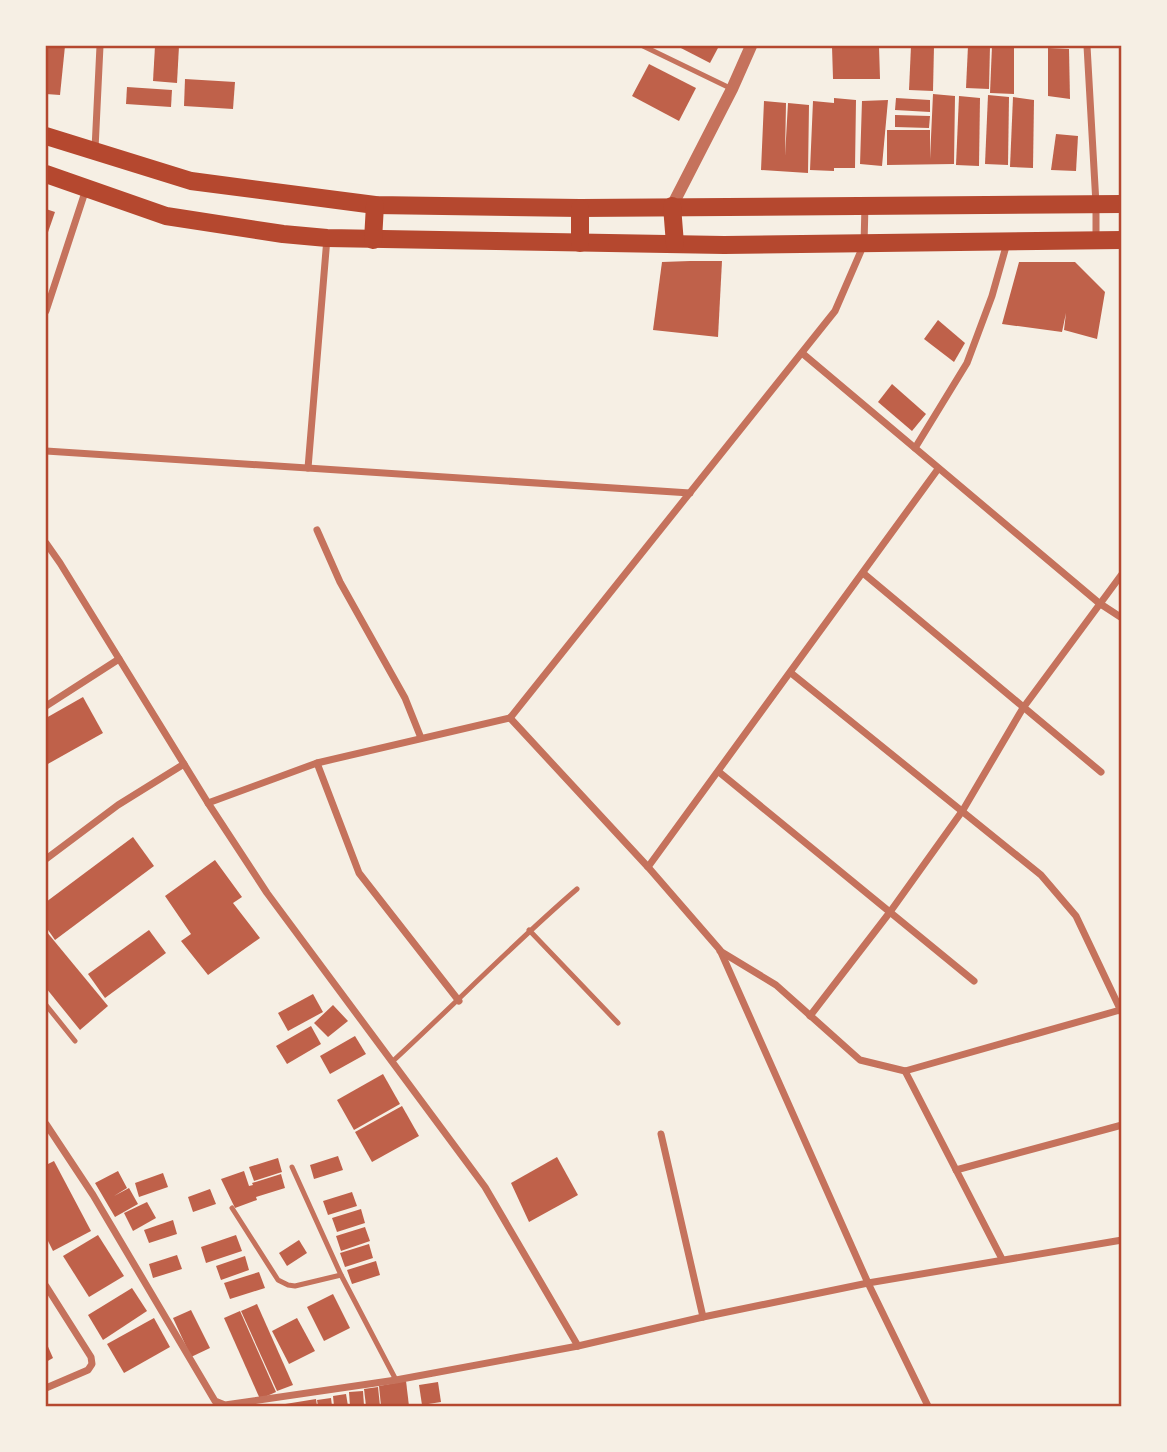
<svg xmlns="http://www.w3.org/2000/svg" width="1167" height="1452" font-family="Literata,serif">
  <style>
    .building { fill: #bf614a }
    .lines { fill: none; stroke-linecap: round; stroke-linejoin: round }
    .service { stroke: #c5725c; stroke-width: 5 }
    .minor { stroke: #c5725c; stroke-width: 7 }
    .tertiary { stroke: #c5725c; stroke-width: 12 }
    .primary { stroke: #b5482f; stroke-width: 18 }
    .neatline { fill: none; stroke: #b5482f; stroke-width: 2.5 }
  </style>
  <rect width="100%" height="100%" fill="#f6efe4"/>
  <g class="building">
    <polygon points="46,46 65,46 60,95 46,94"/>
    <polygon points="155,46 179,46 177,83 153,81"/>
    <polygon points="677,46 719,46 710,63"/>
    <polygon points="832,46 879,46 880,79 833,79"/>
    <polygon points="911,46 934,46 933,91 909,90"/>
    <polygon points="968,46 990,46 989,89 966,88"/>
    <polygon points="992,46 1014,46 1014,94 990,93"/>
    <polygon points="1048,48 1069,49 1070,99 1048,96"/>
    <polygon points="649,64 696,88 679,121 632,96"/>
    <polygon points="185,79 235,82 233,109 184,106"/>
    <polygon points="127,87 172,90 171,107 126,104"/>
    <polygon points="933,94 955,96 954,164 887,165 887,130 930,130 930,159"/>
    <polygon points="988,95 1009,97 1008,165 985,164"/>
    <polygon points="959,96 980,98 979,166 956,165"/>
    <polygon points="1013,97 1034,100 1033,168 1010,167"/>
    <polygon points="834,98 856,100 855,168 834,168 834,171 810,170 813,101 834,103"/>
    <polygon points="896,98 930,100 930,112 895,110"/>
    <polygon points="888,100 882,166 860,164 862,101"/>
    <polygon points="764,101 786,103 785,156 788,103 809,105 808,173 761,170"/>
    <polygon points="895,115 930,116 929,128 895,127"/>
    <polygon points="1056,134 1078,136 1076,171 1051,170"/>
    <polygon points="46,209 55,212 46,238"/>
    <polygon points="690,261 722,261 718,337 653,330 662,262"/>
    <polygon points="1019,262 1075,262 1105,292 1097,339 1064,330 1066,313 1062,332 1002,324"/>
    <polygon points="938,320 965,343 954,362 924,339"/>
    <polygon points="892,384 926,414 912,431 878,402"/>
    <polygon points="83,697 103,733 46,765 46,718"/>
    <polygon points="133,837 154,866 55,940 46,927 46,902"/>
    <polygon points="215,860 242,897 233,903 260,938 208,975 181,941 191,934 165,896"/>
    <polygon points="149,930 166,953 105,998 88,974"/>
    <polygon points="46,931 108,1006 80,1030 46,988"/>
    <polygon points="313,994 323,1012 288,1031 278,1013"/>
    <polygon points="333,1005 348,1021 328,1037 314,1023"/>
    <polygon points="311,1026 321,1044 287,1064 276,1046"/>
    <polygon points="355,1036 366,1054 330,1074 320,1056"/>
    <polygon points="383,1074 400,1104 354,1130 337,1100"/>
    <polygon points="402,1106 419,1136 372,1162 355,1132"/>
    <polygon points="338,1156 343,1170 314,1179 310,1165"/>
    <polygon points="557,1157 578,1195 529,1222 511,1183"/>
    <polygon points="278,1158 282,1172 254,1181 249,1167"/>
    <polygon points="54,1161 91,1231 53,1251 46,1237 46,1165"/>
    <polygon points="118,1171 127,1188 114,1196 129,1188 138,1204 115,1217 95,1183"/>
    <polygon points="244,1171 249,1186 253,1185 252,1183 281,1174 285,1188 256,1197 257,1200 235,1208 221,1179"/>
    <polygon points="163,1173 168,1187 139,1197 135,1183"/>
    <polygon points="210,1189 216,1204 193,1212 188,1197"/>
    <polygon points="352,1192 357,1206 328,1215 323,1201"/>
    <polygon points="147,1202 156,1218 133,1231 124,1213"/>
    <polygon points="361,1209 365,1223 337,1232 332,1218"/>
    <polygon points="173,1220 177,1234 149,1243 144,1230"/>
    <polygon points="365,1227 370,1241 341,1251 336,1236"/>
    <polygon points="98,1235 124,1276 89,1297 63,1256"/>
    <polygon points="236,1235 242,1251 206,1263 201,1247"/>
    <polygon points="299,1240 307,1253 287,1266 279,1253"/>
    <polygon points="369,1244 373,1258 345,1267 340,1253"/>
    <polygon points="177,1255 182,1269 153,1278 149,1264"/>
    <polygon points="245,1256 249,1270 221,1280 216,1266"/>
    <polygon points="376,1261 380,1275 352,1284 347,1270"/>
    <polygon points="259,1272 265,1288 230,1299 224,1283"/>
    <polygon points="132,1288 147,1311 103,1340 88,1315"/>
    <polygon points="333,1294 350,1328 324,1341 307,1307"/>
    <polygon points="257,1304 293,1385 277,1391 241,1311"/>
    <polygon points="191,1310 210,1348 191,1357 173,1318"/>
    <polygon points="240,1311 276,1392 260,1399 224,1318"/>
    <polygon points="154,1318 170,1347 124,1373 107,1344"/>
    <polygon points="297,1318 315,1351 289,1364 272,1331"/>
    <polygon points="46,1342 53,1358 46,1362"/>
    <polygon points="406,1381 409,1406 381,1406 379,1386"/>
    <polygon points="438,1382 441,1402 422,1405 419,1385"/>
    <polygon points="378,1387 380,1406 366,1406 364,1389"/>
    <polygon points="363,1391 364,1406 350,1406 349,1392"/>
    <polygon points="346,1394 348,1406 334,1406 333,1396"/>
    <polygon points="331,1398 332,1406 318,1406 317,1400"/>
    <polygon points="316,1399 317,1406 279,1406 279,1405"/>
  </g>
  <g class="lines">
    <g class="service">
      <polyline points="643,46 732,89"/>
      <polyline points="529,930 618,1023"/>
      <polyline points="46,1005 75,1041"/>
      <path d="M 393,1061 C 455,1004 514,943 577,889"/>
      <polyline points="292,1167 341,1275"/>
      <polyline points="232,1208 278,1280 288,1285 295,1286 341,1275 396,1380"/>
    </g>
    <g class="minor">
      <polyline points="1087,46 1096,204 1096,239"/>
      <polyline points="95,149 100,46"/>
      <polyline points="46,311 86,189"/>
      <polyline points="802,353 1099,603 1122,618"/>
      <polyline points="915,448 967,363 992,296 1007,243"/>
      <polyline points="46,451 690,493"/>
      <polyline points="308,468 327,238"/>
      <polyline points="317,530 340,582 405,698 421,738"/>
      <polyline points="46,543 60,563 208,803 267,893 485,1187 578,1346"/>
      <polyline points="863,573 1101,772"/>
      <polyline points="791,673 1041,875 1076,916 1122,1013"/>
      <polyline points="46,706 119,659"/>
      <polyline points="510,718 648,867 720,950 868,1283 928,1406"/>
      <polyline points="510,718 835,311 864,244 865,205"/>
      <polyline points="317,763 359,873 459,1001"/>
      <polyline points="719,772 974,981"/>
      <polyline points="208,803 317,763 510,718"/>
      <polyline points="46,859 118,805 184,764"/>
      <polyline points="648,867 938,469"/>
      <polyline points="720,951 776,985 860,1060 905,1071 1120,1010"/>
      <polyline points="810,1016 890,912 963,810 1023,708 1122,574"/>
      <polyline points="905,1071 1002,1259"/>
      <polyline points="46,1124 93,1195 215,1401 225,1405 396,1380 578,1346 703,1317 868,1283 1122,1240"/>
      <polyline points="661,1134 703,1317"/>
      <polyline points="956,1170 1122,1125"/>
      <polyline points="46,1286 91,1357 92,1364 88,1370 46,1388"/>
    </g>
    <polyline class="tertiary" points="672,206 732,89 751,46"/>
    <g class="primary">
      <polyline points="46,136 191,181 375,205 580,208 1122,204"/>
      <polyline points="46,174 166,216 283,234 327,238 724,245 1122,240"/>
      <polyline points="672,206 675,244"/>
      <polyline points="373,240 375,205"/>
      <polyline points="580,243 580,208"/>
    </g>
  </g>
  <rect width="1167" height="1452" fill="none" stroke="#f6efe4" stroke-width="94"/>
  <rect x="47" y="47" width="1073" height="1358" class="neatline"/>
</svg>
